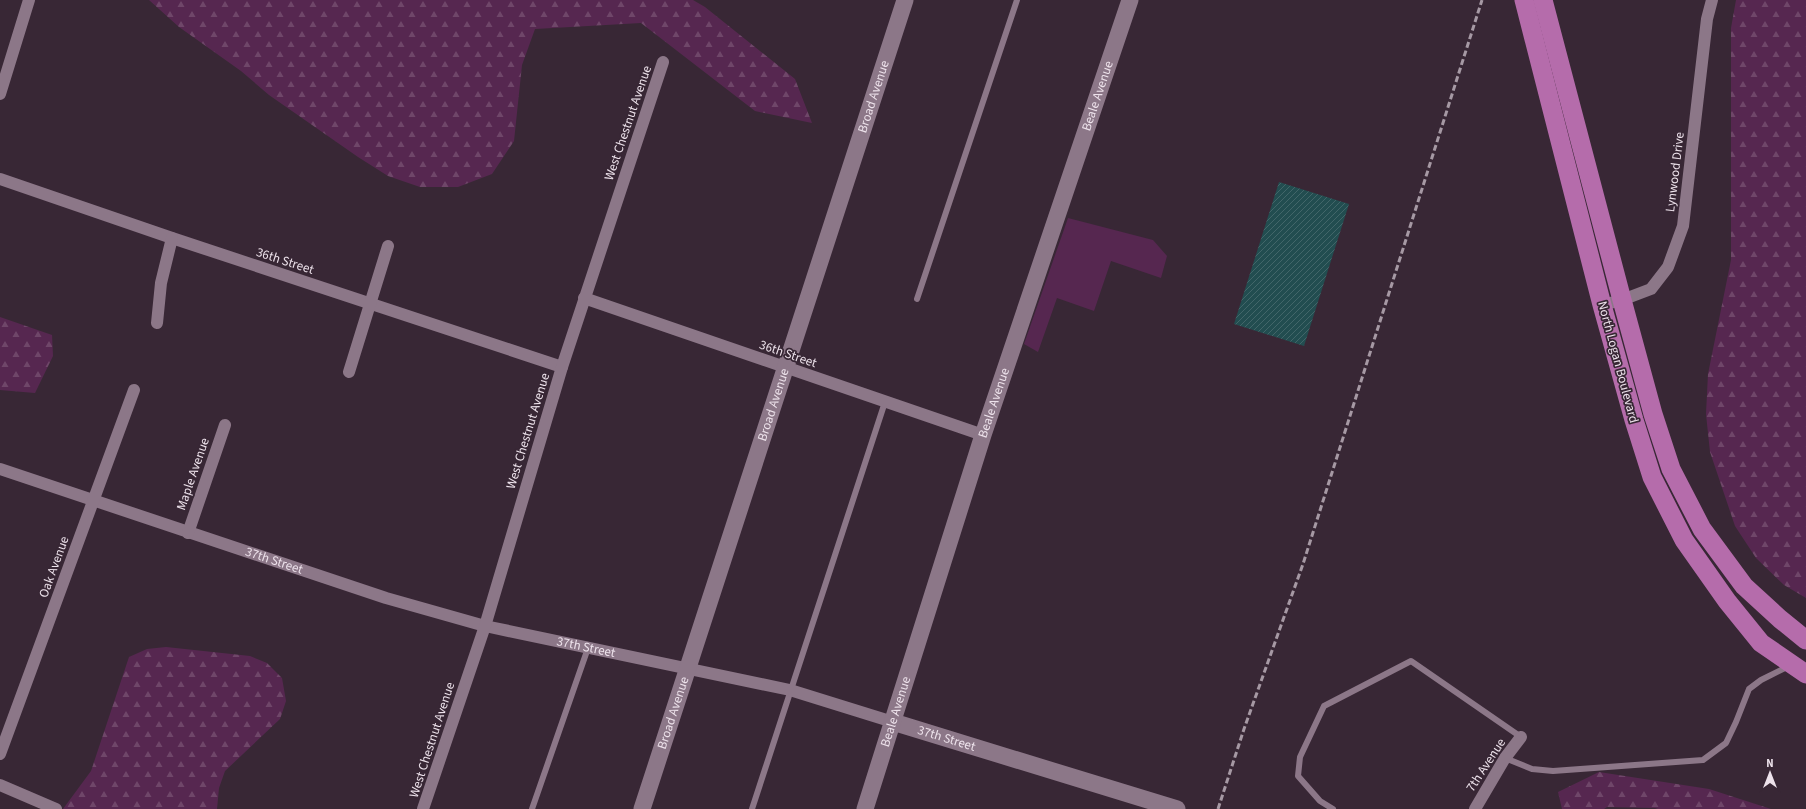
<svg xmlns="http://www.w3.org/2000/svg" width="1806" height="809" font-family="'Source Sans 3',sans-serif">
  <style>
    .grass { fill: #562750 }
    .forest { fill: url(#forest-firs) }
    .building { fill: url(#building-hatch) }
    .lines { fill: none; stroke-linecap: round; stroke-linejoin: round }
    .lane { stroke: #8c7788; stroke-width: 6 }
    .street { stroke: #8c7788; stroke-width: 12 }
    .secondary { stroke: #8c7788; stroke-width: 17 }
    .primary { stroke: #b56cab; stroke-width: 19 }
    .rail { stroke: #a699a4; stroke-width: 3; stroke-dasharray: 6 3; stroke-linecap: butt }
    .labels { text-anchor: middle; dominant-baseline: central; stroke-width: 3.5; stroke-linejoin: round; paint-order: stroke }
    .street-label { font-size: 13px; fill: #ede2eb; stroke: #382735 }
  </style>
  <defs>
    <pattern id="forest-firs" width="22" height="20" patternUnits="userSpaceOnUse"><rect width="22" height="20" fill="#562750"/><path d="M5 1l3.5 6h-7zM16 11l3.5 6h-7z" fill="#6f4669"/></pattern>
    <pattern id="building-hatch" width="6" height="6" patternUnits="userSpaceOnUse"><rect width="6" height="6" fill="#224d50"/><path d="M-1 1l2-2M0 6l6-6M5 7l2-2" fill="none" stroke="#426669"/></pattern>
  </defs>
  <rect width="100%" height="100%" fill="#382735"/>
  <polygon class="grass" points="1068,218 1153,240 1167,256 1161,278 1111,261 1094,311 1057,298 1038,352 1024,344"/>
  <g class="forest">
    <polygon points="149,0 693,0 705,7 795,79 812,123 755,111 641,23 535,29 522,65 514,141 492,174 458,187 420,187 388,176 358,157 269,95 241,71 179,27"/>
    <polygon points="1736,0 1806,0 1806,598 1784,585 1756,558 1735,526 1710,452 1706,414 1708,374 1731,260 1731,28"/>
    <polygon points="0,317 52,335 53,356 35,393 0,390"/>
    <polygon points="166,647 250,656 267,663 282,678 286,701 280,719 225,771 219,788 217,809 63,809 91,771 129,657 147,649"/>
    <polygon points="1599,772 1709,789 1771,809 1658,809 1655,808 1607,807 1604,809 1562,809 1558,792"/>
  </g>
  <polygon class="building" points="1279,182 1349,204 1304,346 1234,324"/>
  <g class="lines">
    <g class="lane">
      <polyline points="917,299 1017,0"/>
      <polyline points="1505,758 1532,769 1553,771 1703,760 1726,743 1736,722 1749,689 1761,680 1789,666"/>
      <polyline points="532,809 588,648"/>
      <polyline points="752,809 885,402"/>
      <polyline points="1333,809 1320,801 1298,776 1300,757 1324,706 1411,661 1521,737"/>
    </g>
    <g class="street">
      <polyline points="0,94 29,0"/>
      <polyline points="0,179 172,238 562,367"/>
      <polyline points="584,298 983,435"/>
      <polyline points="1602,305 1622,300 1651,289 1668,267 1683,226 1707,19 1712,0"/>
      <polyline points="157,323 161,283 172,238"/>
      <polyline points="349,372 388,246"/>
      <path id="s1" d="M 0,469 L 386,598 L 485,626 L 790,690 L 893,722"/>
      <polyline points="188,533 225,425"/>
      <polyline points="0,754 134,390"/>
      <polyline points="0,785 56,809"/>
      <polyline points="423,809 485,626 562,367 663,62"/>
      <polyline points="1475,809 1505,758 1521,737"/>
    </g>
    <g class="secondary">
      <path id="s2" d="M 893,722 L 1177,809"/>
      <path id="s3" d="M 642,809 L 905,0"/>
      <path id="s4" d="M 865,809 L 983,435 L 1130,0"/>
    </g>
    <g class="primary">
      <polyline points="1524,0 1602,305 1634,420 1652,477 1684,540 1727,601 1761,643 1806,674"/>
      <polyline points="1543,0 1622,300 1653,414 1671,469 1702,529 1744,586 1780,619 1806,640"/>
    </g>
    <polyline class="rail" points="1218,809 1244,729 1303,564 1482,0"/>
  </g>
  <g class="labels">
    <g class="street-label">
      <text stroke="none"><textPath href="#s3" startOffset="749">Broad Avenue</textPath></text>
      <text stroke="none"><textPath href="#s4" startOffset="750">Beale Avenue</textPath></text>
      <text transform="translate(628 123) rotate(-71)">West Chestnut Avenue</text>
      <text transform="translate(1675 172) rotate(-83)">Lynwood Drive</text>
      <text transform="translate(285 261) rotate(18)">36th Street</text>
      <text transform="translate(788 354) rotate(19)">36th Street</text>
      <text transform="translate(1618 362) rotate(75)">North Logan Boulevard</text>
      <text stroke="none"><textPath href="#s4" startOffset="426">Beale Avenue</textPath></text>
      <text stroke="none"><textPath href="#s3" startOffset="425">Broad Avenue</textPath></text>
      <text transform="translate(528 431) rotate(-73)">West Chestnut Avenue</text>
      <text transform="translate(193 474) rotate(-71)">Maple Avenue</text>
      <text stroke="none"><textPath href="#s1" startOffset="289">37th Street</textPath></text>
      <text transform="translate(54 567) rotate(-70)">Oak Avenue</text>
      <text stroke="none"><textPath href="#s1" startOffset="613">37th Street</textPath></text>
      <text stroke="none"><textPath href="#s4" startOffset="102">Beale Avenue</textPath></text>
      <text stroke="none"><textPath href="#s3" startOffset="101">Broad Avenue</textPath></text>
      <text stroke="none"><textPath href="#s2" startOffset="56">37th Street</textPath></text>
      <text transform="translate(432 740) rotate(-72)">West Chestnut Avenue</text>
      <text transform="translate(1486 765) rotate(-57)">7th Avenue</text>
    </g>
  </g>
  <g transform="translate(1770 773)" stroke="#382735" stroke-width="3" paint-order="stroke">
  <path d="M0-3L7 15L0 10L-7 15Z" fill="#ede2eb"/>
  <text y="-6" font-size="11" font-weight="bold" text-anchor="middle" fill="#ede2eb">N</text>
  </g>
</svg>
